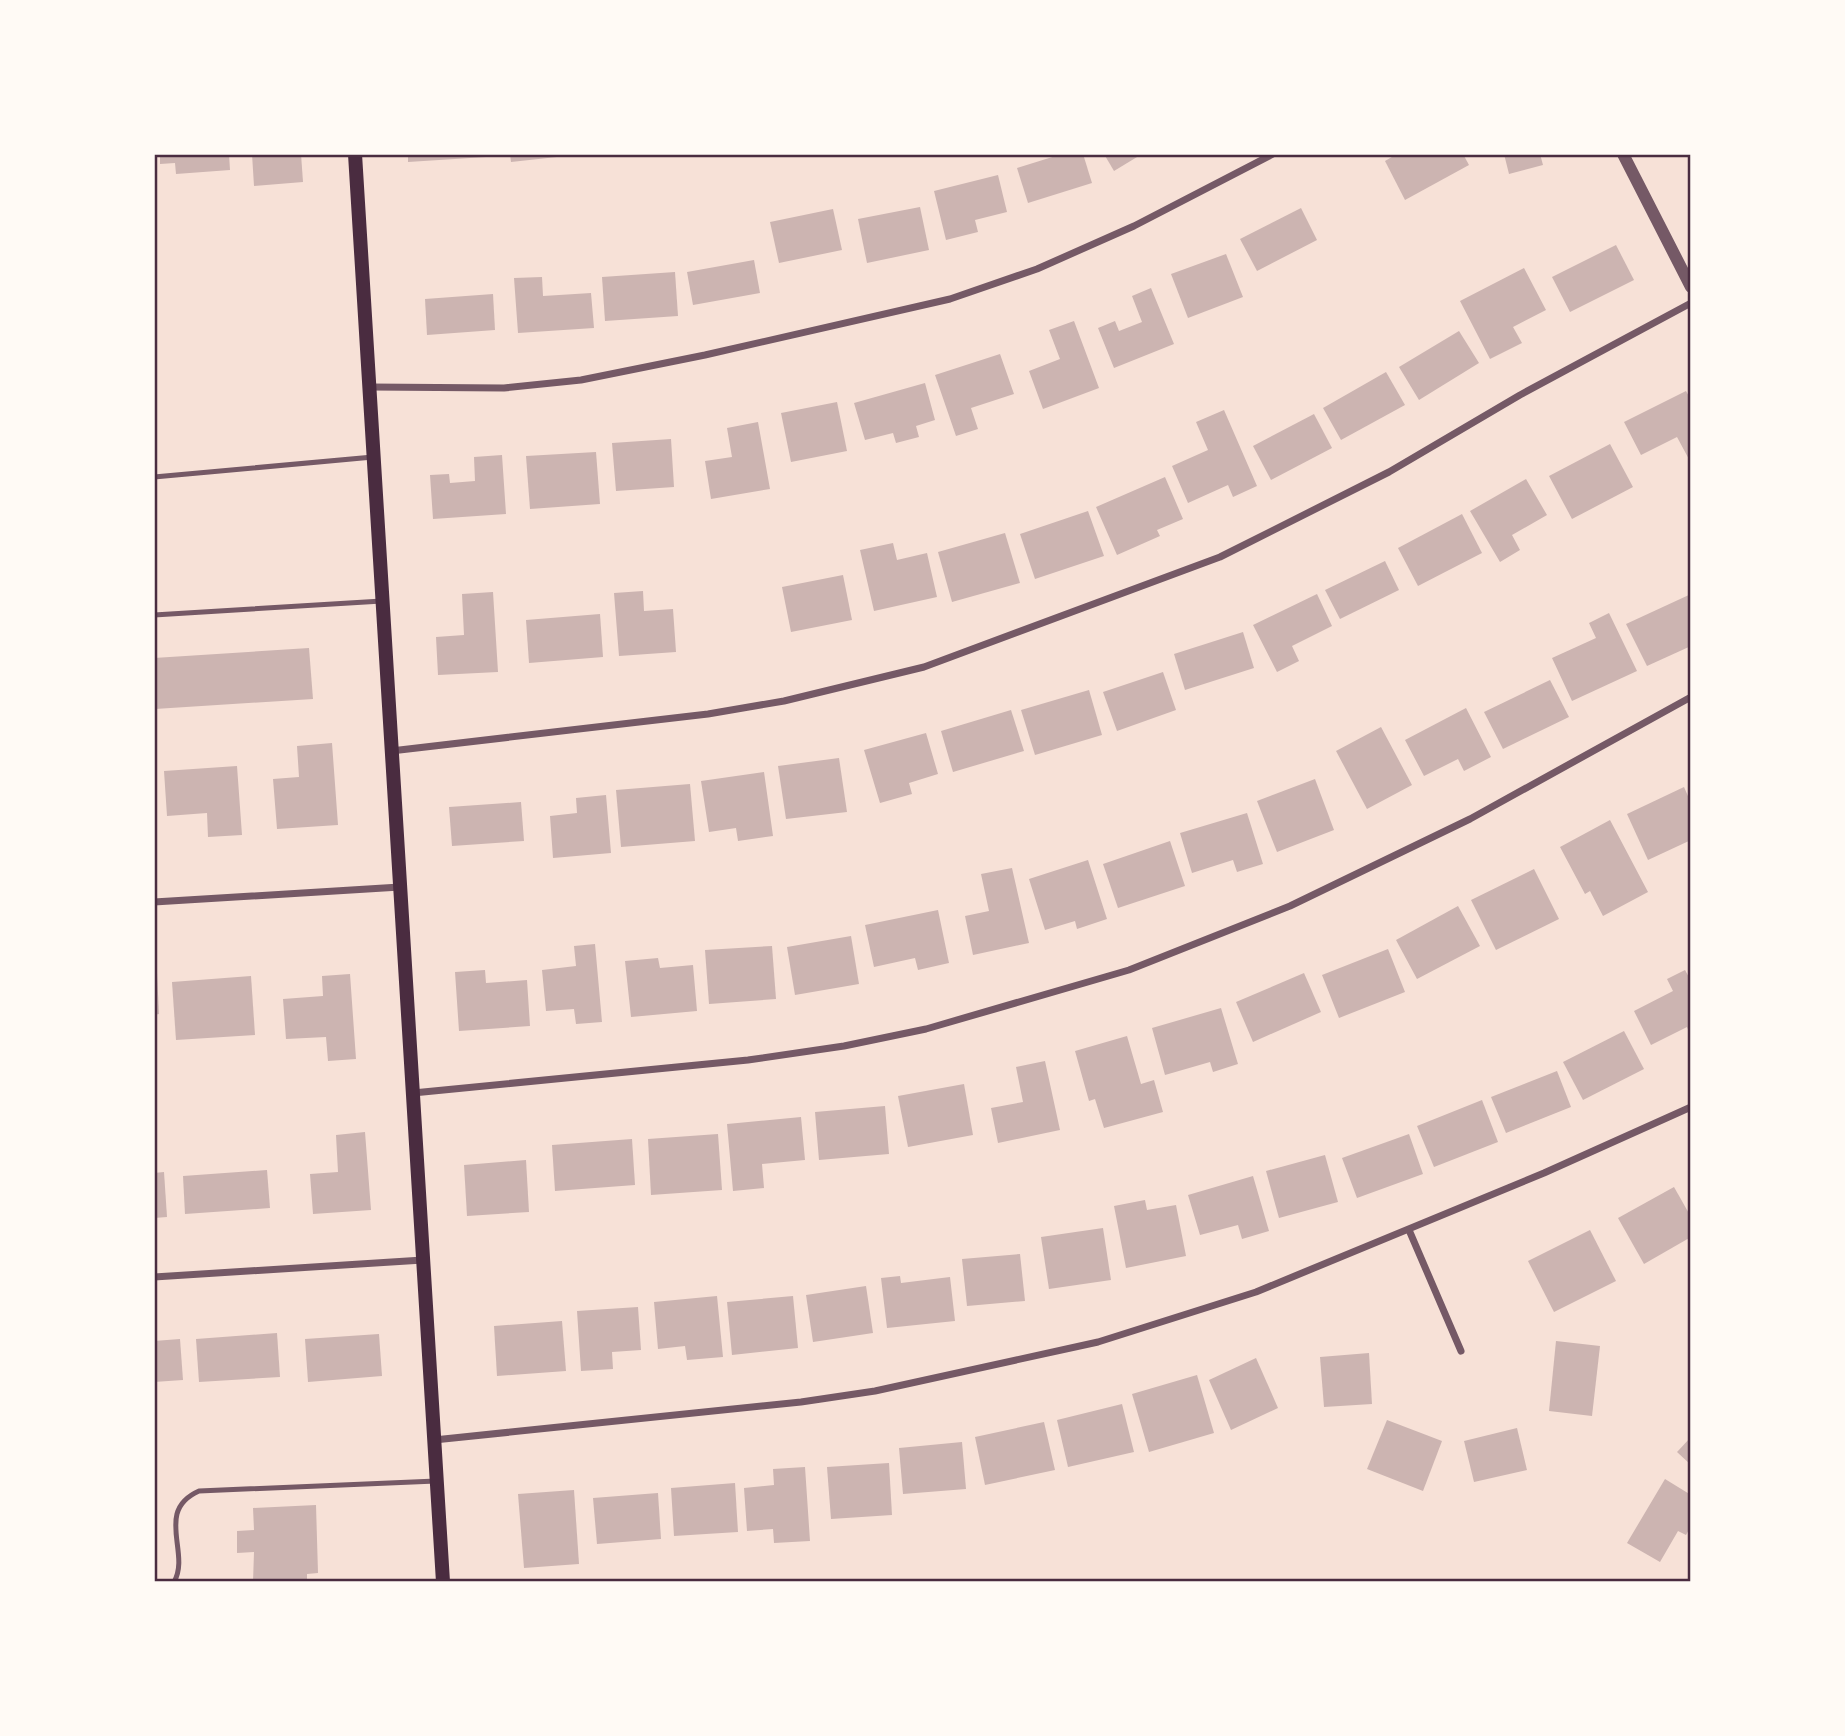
<svg xmlns="http://www.w3.org/2000/svg" width="1845" height="1736" font-family="'PT Sans',sans-serif">
  <style>
    .building { fill: #ccb4b1 }
    .lines { fill: none; stroke-linecap: round; stroke-linejoin: round }
    .service { stroke: #755966; stroke-width: 5 }
    .minor { stroke: #755966; stroke-width: 7 }
    .tertiary { stroke: #755966; stroke-width: 12 }
    .secondary { stroke: #4a2c40; stroke-width: 14 }
    .neatline { fill: none; stroke: #4a2c40; stroke-width: 2.5 }
  </style>
  <rect width="100%" height="100%" fill="#f7e1d7"/>
  <g class="building">
    <polygon points="160,154 229,154 230,170 176,174 175,163 160,164"/>
    <polygon points="252,154 301,154 303,182 254,186"/>
    <polygon points="408,154 486,154 486,157 408,162"/>
    <polygon points="510,154 566,154 566,156 511,162"/>
    <polygon points="1062,154 1083,154 1092,183 1028,203 1017,168"/>
    <polygon points="1104,154 1142,154 1114,171"/>
    <polygon points="1397,154 1463,154 1469,165 1405,200 1385,161"/>
    <polygon points="1504,154 1540,154 1543,165 1509,174"/>
    <polygon points="998,175 1007,212 975,220 978,232 946,240 934,191"/>
    <polygon points="920,207 929,250 867,263 858,219"/>
    <polygon points="1301,208 1317,240 1257,271 1240,239"/>
    <polygon points="833,209 842,250 779,263 770,222"/>
    <polygon points="1616,245 1634,280 1570,312 1552,277"/>
    <polygon points="1226,254 1243,297 1188,318 1171,274"/>
    <polygon points="754,260 760,293 693,305 687,272"/>
    <polygon points="1524,268 1546,310 1513,327 1522,343 1490,359 1460,301"/>
    <polygon points="675,272 678,316 605,321 602,277"/>
    <polygon points="542,277 543,296 591,293 594,328 518,333 514,278"/>
    <polygon points="1151,288 1174,344 1114,368 1098,328 1115,321 1119,331 1142,322 1132,296"/>
    <polygon points="493,294 495,330 427,335 425,299"/>
    <polygon points="1074,321 1099,388 1043,409 1029,371 1060,359 1049,330"/>
    <polygon points="1459,331 1479,363 1419,400 1399,367"/>
    <polygon points="1000,354 1014,394 971,408 978,429 956,436 935,375"/>
    <polygon points="1386,372 1405,405 1341,440 1323,408"/>
    <polygon points="925,383 935,420 916,426 919,437 896,443 893,433 865,440 854,403"/>
    <polygon points="1686,391 1691,400 1691,463 1677,437 1641,455 1624,422"/>
    <polygon points="837,402 847,451 791,462 781,413"/>
    <polygon points="1224,410 1257,486 1233,497 1228,485 1188,503 1172,466 1208,450 1196,422"/>
    <polygon points="1314,414 1332,448 1271,480 1253,446"/>
    <polygon points="758,422 770,489 711,499 705,461 732,457 727,428"/>
    <polygon points="671,439 674,487 616,491 612,443"/>
    <polygon points="1610,444 1633,487 1572,519 1549,476"/>
    <polygon points="596,452 600,504 530,509 526,456"/>
    <polygon points="502,455 506,514 433,519 430,475 449,474 450,483 475,481 474,457"/>
    <polygon points="1165,477 1183,519 1157,530 1160,536 1117,555 1096,507"/>
    <polygon points="1526,479 1547,515 1512,535 1520,550 1500,562 1470,511"/>
    <polygon points="1088,511 1104,556 1035,579 1020,534"/>
    <polygon points="1462,514 1482,553 1418,586 1398,548"/>
    <polygon points="1005,533 1020,583 952,602 938,552"/>
    <polygon points="893,543 897,560 927,553 937,597 874,611 860,550"/>
    <polygon points="1385,561 1399,590 1340,619 1325,590"/>
    <polygon points="843,575 852,620 791,632 782,587"/>
    <polygon points="643,591 644,611 673,609 676,652 619,656 614,593"/>
    <polygon points="493,592 498,672 438,675 436,637 464,635 462,594"/>
    <polygon points="1317,594 1332,626 1292,646 1299,661 1277,672 1253,625"/>
    <polygon points="1691,594 1691,646 1647,666 1626,624"/>
    <polygon points="1609,613 1637,671 1572,701 1552,658 1596,638 1589,623"/>
    <polygon points="600,614 603,657 529,663 526,620"/>
    <polygon points="1243,632 1254,668 1185,690 1174,654"/>
    <polygon points="309,648 313,699 155,709 154,658"/>
    <polygon points="1163,672 1176,710 1117,731 1103,692"/>
    <polygon points="1550,680 1569,717 1503,749 1484,712"/>
    <polygon points="1089,690 1102,735 1035,755 1021,710"/>
    <polygon points="1466,708 1491,757 1464,771 1458,759 1424,776 1405,740"/>
    <polygon points="1011,710 1024,751 953,772 941,731"/>
    <polygon points="1381,727 1412,785 1367,809 1336,751"/>
    <polygon points="926,733 938,774 909,783 912,794 880,803 864,750"/>
    <polygon points="332,743 338,825 277,829 273,779 299,777 297,746"/>
    <polygon points="839,758 847,812 786,819 778,766"/>
    <polygon points="237,766 242,835 208,837 207,813 167,816 164,771"/>
    <polygon points="764,772 773,836 738,841 736,828 709,832 701,781"/>
    <polygon points="1315,779 1334,830 1277,852 1257,801"/>
    <polygon points="690,784 695,841 621,847 616,790"/>
    <polygon points="1684,787 1691,803 1691,840 1648,860 1627,814"/>
    <polygon points="606,795 611,853 553,858 550,816 577,813 576,798"/>
    <polygon points="521,802 524,841 452,846 449,807"/>
    <polygon points="1247,813 1263,864 1237,872 1233,860 1192,873 1180,833"/>
    <polygon points="1610,820 1648,892 1603,916 1590,891 1585,894 1560,847"/>
    <polygon points="1170,841 1185,886 1118,908 1103,864"/>
    <polygon points="1088,860 1107,919 1077,929 1075,921 1045,930 1029,879"/>
    <polygon points="1012,868 1029,943 973,955 965,916 989,911 981,874"/>
    <polygon points="1534,869 1559,919 1496,950 1471,900"/>
    <polygon points="1458,906 1480,946 1417,979 1396,940"/>
    <polygon points="938,910 949,963 918,970 915,958 874,967 865,925"/>
    <polygon points="851,936 859,984 795,995 787,947"/>
    <polygon points="595,944 602,1022 576,1024 574,1009 546,1011 542,970 576,966 574,946"/>
    <polygon points="772,946 776,999 709,1004 705,950"/>
    <polygon points="1388,949 1405,992 1339,1018 1322,975"/>
    <polygon points="658,958 660,968 693,965 697,1011 631,1017 625,961"/>
    <polygon points="485,970 486,983 527,980 530,1026 459,1031 455,972"/>
    <polygon points="1685,970 1691,981 1691,1036 1687,1027 1651,1045 1634,1011 1673,991 1667,979"/>
    <polygon points="157,973 159,1014 154,1015 154,974"/>
    <polygon points="1304,973 1321,1012 1253,1042 1236,1002"/>
    <polygon points="350,974 356,1059 328,1061 326,1037 286,1039 283,999 323,996 322,976"/>
    <polygon points="251,976 255,1035 176,1040 172,982"/>
    <polygon points="1221,1008 1238,1064 1213,1072 1210,1062 1165,1075 1152,1028"/>
    <polygon points="1624,1031 1644,1069 1583,1100 1563,1062"/>
    <polygon points="1127,1036 1141,1084 1154,1080 1163,1112 1104,1128 1095,1099 1089,1101 1075,1051"/>
    <polygon points="1045,1061 1060,1130 998,1143 991,1108 1023,1102 1016,1067"/>
    <polygon points="1557,1071 1571,1107 1506,1133 1491,1097"/>
    <polygon points="964,1084 973,1135 908,1147 898,1096"/>
    <polygon points="1482,1100 1498,1142 1434,1167 1417,1126"/>
    <polygon points="885,1106 889,1154 819,1160 815,1112"/>
    <polygon points="801,1117 805,1160 762,1164 764,1188 733,1191 727,1124"/>
    <polygon points="365,1132 371,1210 313,1214 310,1174 338,1172 336,1135"/>
    <polygon points="718,1134 722,1190 651,1195 648,1139"/>
    <polygon points="1409,1134 1423,1174 1357,1198 1342,1158"/>
    <polygon points="632,1139 635,1185 555,1191 552,1145"/>
    <polygon points="1325,1155 1338,1202 1279,1218 1266,1171"/>
    <polygon points="526,1160 529,1212 467,1216 464,1165"/>
    <polygon points="267,1170 270,1208 185,1214 183,1176"/>
    <polygon points="164,1172 167,1217 154,1218 154,1173"/>
    <polygon points="1253,1176 1269,1231 1242,1239 1238,1225 1200,1235 1188,1195"/>
    <polygon points="1674,1187 1691,1217 1691,1237 1644,1264 1618,1218"/>
    <polygon points="1145,1200 1147,1210 1176,1205 1186,1256 1126,1268 1114,1206"/>
    <polygon points="1103,1228 1111,1280 1049,1289 1041,1237"/>
    <polygon points="1590,1230 1616,1281 1554,1312 1528,1261"/>
    <polygon points="1020,1254 1025,1301 967,1306 962,1259"/>
    <polygon points="900,1276 901,1283 950,1277 955,1321 887,1328 881,1278"/>
    <polygon points="866,1286 873,1333 813,1342 806,1295"/>
    <polygon points="717,1296 723,1357 687,1360 685,1346 658,1349 654,1302"/>
    <polygon points="793,1296 798,1348 732,1355 727,1302"/>
    <polygon points="638,1307 641,1350 612,1352 613,1369 581,1371 577,1311"/>
    <polygon points="562,1321 566,1371 497,1376 494,1326"/>
    <polygon points="277,1333 280,1377 199,1382 196,1339"/>
    <polygon points="379,1334 382,1376 308,1382 305,1339"/>
    <polygon points="180,1339 183,1380 154,1382 154,1341"/>
    <polygon points="1556,1341 1600,1346 1592,1416 1549,1411"/>
    <polygon points="1369,1353 1372,1404 1324,1407 1320,1357"/>
    <polygon points="1256,1358 1278,1408 1231,1430 1209,1380"/>
    <polygon points="1197,1375 1214,1433 1149,1452 1132,1394"/>
    <polygon points="1122,1404 1134,1452 1068,1467 1057,1420"/>
    <polygon points="1387,1420 1442,1441 1423,1491 1367,1469"/>
    <polygon points="1044,1422 1055,1470 985,1485 975,1437"/>
    <polygon points="1517,1428 1527,1470 1474,1482 1464,1441"/>
    <polygon points="1691,1437 1691,1465 1677,1452"/>
    <polygon points="962,1442 966,1489 903,1494 899,1448"/>
    <polygon points="889,1463 892,1515 831,1519 827,1467"/>
    <polygon points="805,1467 810,1541 774,1543 773,1529 747,1531 744,1488 774,1485 773,1469"/>
    <polygon points="1665,1479 1691,1495 1691,1526 1686,1535 1678,1531 1660,1562 1627,1543"/>
    <polygon points="735,1483 738,1532 674,1536 671,1488"/>
    <polygon points="574,1490 579,1564 524,1568 518,1494"/>
    <polygon points="658,1493 661,1539 597,1544 593,1498"/>
    <polygon points="316,1505 318,1573 307,1574 307,1582 253,1582 254,1552 237,1553 237,1531 254,1530 253,1508"/>
  </g>
  <g class="lines">
    <g class="service">
      <polyline points="154,477 373,457"/>
      <polyline points="154,615 382,601"/>
      <path d="M 174,1582 C 191,1553 154,1511 199,1491 L 436,1481"/>
    </g>
    <g class="minor">
      <polyline points="370,387 504,388 581,380 705,355 950,299 1037,269 1134,226 1273,154"/>
      <polyline points="391,751 708,714 784,701 924,667 1220,557 1389,472 1520,395 1691,303"/>
      <polyline points="154,902 400,887"/>
      <polyline points="413,1093 748,1060 844,1046 926,1029 1129,970 1290,906 1470,819 1691,697"/>
      <polyline points="1409,1230 1461,1351"/>
      <polyline points="154,1277 423,1260"/>
      <polyline points="434,1440 801,1402 875,1391 1098,1342 1256,1292 1544,1173 1691,1107"/>
    </g>
    <polyline class="tertiary" points="1623,154 1691,287"/>
    <polyline class="secondary" points="355,154 443,1582"/>
  </g>
  <rect width="1845" height="1736" fill="none" stroke="#fffaf5" stroke-width="312"/>
  <rect x="156" y="156" width="1533" height="1424" class="neatline"/>
</svg>
